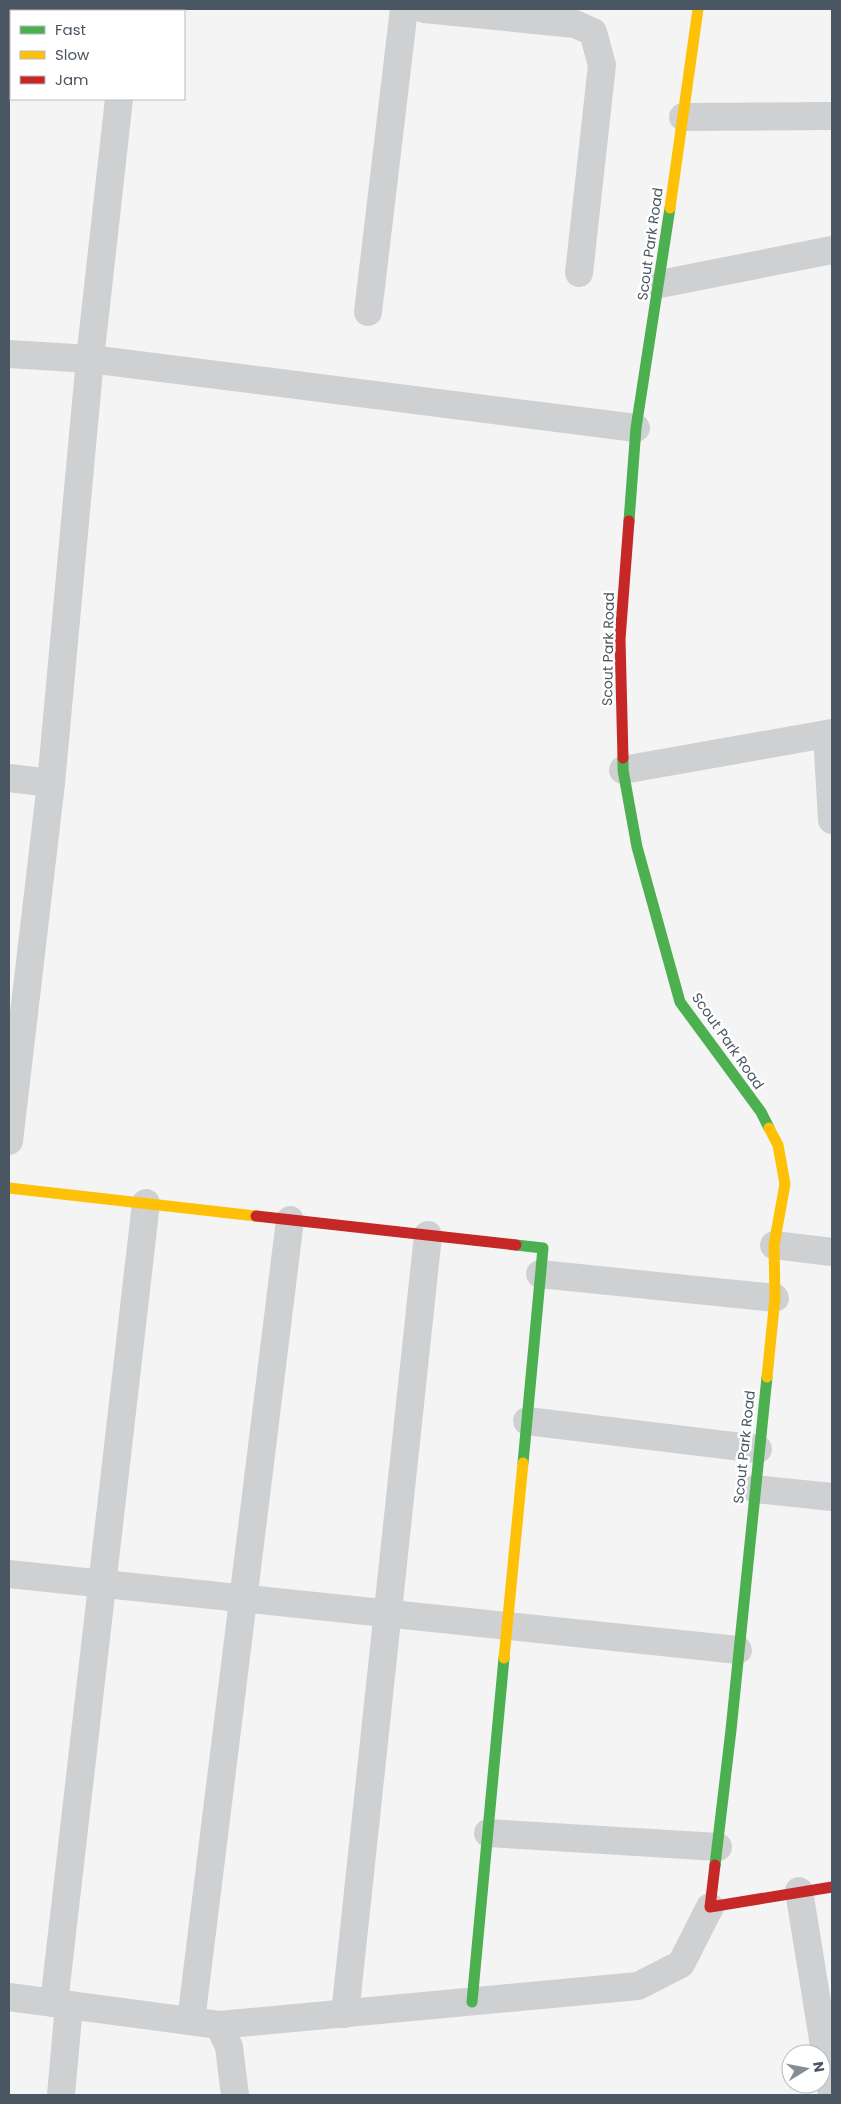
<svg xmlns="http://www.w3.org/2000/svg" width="841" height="2104" font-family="Poppins,sans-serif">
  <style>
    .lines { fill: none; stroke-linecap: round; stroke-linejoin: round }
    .street { stroke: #ced0d2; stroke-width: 28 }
    .fast { stroke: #4caf50; stroke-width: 11 }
    .slow { stroke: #ffc107; stroke-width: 11 }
    .jam { stroke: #c62828; stroke-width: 11 }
    .labels { text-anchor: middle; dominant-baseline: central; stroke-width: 5; stroke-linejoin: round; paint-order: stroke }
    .street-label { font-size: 14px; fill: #4a5661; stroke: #fff }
  </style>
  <rect width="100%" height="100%" fill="#f4f4f4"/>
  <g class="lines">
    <g class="street">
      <polyline points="424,9 575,24 593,32 602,65 579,273"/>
      <polyline points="129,11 130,9"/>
      <polyline points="683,117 832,116"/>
      <polyline points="660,284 832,250"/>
      <polyline points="368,312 404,9"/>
      <polyline points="9,354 90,359 636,428"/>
      <polyline points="827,734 832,820"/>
      <polyline points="623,770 832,733"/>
      <polyline points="9,778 51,783"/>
      <polyline points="9,1141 51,783 90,359 119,99"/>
      <polyline points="774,1245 832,1252"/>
      <polyline points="540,1274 775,1298"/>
      <polyline points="527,1421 758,1449"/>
      <polyline points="755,1489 832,1497"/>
      <polyline points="9,1574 738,1650"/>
      <polyline points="488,1833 718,1847"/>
      <polyline points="799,1891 832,2095"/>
      <polyline points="9,1997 219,2025 229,2047 235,2095"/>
      <polyline points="54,2003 146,1203"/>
      <polyline points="345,2014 428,1235"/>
      <polyline points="191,2021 290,1220"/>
      <polyline points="219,2025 638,1986 681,1964 710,1907"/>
      <polyline points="61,2095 69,2005"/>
    </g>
    <g class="fast">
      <polyline points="629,521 636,428 670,208"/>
      <polyline points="623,758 623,770 637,847 680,1002 761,1112 769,1128"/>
      <polyline points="516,1245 543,1248 523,1463"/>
      <polyline points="715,1865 731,1730 767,1377"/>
      <polyline points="472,2002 504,1658"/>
    </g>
    <g class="slow">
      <polyline points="670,208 698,9"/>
      <polyline points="9,1188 256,1216"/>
      <polyline points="767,1377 775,1298 774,1245 785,1184 778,1145 769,1128"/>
      <polyline points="504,1658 523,1463"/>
    </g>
    <g class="jam">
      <polyline points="623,758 620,639 629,521"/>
      <polyline points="256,1216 516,1245"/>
      <polyline points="715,1865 710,1907 832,1887"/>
    </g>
  </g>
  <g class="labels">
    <g class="street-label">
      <text transform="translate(650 244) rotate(-82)">Scout Park Road</text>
      <text transform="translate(608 649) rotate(-89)">Scout Park Road</text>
      <text transform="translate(728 1041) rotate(55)">Scout Park Road</text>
      <text transform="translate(744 1447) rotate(-84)">Scout Park Road</text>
    </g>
  </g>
  <rect width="841" height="2104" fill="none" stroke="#4a5661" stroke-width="20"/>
  <rect x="10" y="10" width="175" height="90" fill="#ffffff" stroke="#b7bbc0"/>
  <rect x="20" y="26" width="25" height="8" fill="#4caf50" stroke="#b7bbc0"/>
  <text x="55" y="35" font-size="15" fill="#4a5661">Fast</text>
  <rect x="20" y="51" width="25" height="8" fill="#ffc107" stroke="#b7bbc0"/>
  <text x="55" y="60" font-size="15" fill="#4a5661">Slow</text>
  <rect x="20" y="76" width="25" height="8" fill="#c62828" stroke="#b7bbc0"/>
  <text x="55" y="85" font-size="15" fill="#4a5661">Jam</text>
  <g transform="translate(806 2069) rotate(80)"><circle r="24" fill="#ffffff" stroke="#b7bbc0"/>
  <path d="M0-4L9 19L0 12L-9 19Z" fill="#868d94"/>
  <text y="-8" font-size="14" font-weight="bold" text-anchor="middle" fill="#4a5661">N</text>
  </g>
</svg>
